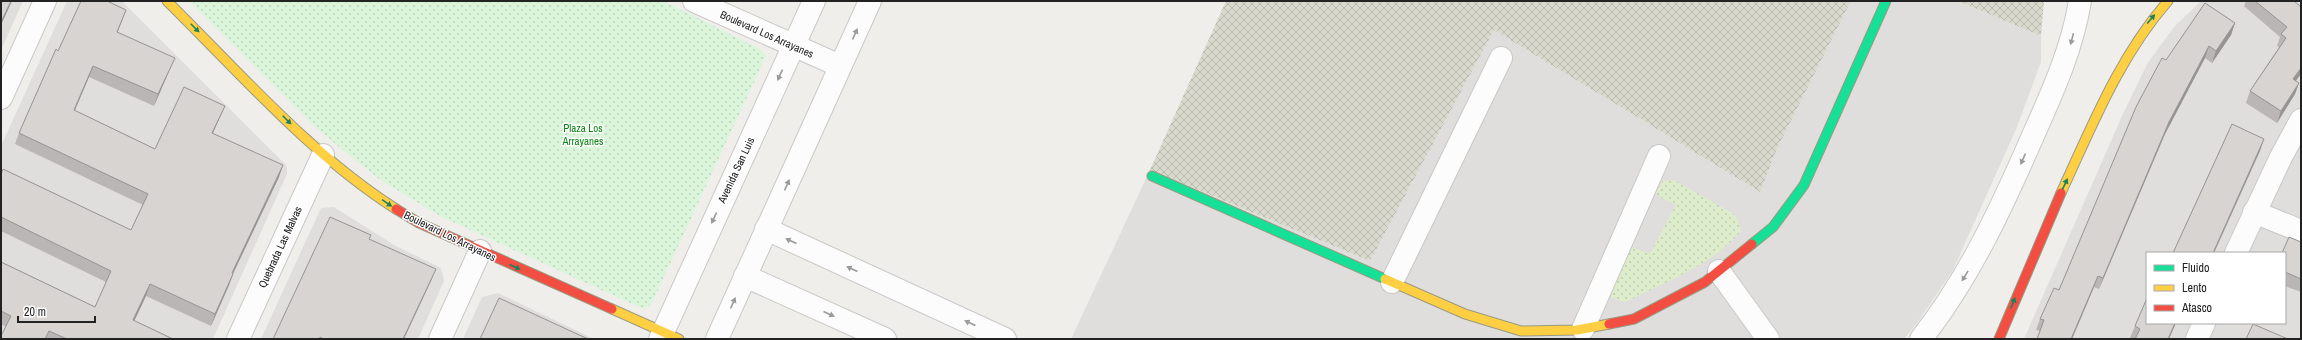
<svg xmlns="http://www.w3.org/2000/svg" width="2302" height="340" font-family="'Archivo Narrow',sans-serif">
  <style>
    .residential { fill: #dfdedc; fill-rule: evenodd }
    .construction { fill: url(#construction-cross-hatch) }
    .grass { fill: url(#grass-dots) }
    .park { fill: url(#park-dots) }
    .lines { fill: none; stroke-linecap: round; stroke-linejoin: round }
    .street-casing { stroke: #c9c8c7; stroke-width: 24 }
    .fast-casing { stroke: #999a82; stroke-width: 11 }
    .slow-casing { stroke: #999a82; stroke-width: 11 }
    .jam-casing { stroke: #999a82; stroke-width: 11 }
    .street { stroke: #fdfcfc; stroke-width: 22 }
    .fast { stroke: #16e098; stroke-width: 9 }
    .slow { stroke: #ffcf43; stroke-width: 9 }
    .jam { stroke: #f24e42; stroke-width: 9 }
    .wall { fill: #b9b6b5 }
    .shaded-wall { fill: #969493 }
    .building { fill: #d7d4d2; stroke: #969493 }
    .oneway { fill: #1c815d }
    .oneway2 { fill: #9a9a9a }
    .labels { text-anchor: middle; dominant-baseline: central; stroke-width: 3; stroke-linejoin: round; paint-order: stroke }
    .street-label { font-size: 11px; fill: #222; stroke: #fff }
    .park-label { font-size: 11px; fill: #0c8416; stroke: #fff }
  </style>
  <defs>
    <pattern id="construction-cross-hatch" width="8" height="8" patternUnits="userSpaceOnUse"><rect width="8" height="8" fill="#d9d9cd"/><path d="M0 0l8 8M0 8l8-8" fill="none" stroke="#babab0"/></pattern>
    <pattern id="grass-dots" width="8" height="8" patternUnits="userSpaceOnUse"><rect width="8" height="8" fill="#ddeccb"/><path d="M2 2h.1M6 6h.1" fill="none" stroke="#bdcaae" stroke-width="1.8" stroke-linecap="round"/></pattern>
    <pattern id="park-dots" width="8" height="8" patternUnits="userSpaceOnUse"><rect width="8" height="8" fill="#daf5da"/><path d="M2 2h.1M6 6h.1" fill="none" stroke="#bbd2bb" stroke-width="1.8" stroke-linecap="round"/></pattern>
  </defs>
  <rect width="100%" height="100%" fill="#f0eeeb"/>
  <g class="residential">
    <polygon points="1,1 23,1 1,50"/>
    <polygon points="67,1 122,1 287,166 287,174 213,339 1,339 1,146"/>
    <polygon points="1851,1 1958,1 2041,36 2041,62 2017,127 1953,270 1917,323 1904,339 1071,339 1150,170 1370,261 1494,30 1760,192 1776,151"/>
    <path d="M 2201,1 L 2301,1 L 2301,339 L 2024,339 L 2122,116 L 2147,64 L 2174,27 ZM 2147,253 L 2285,253 L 2285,323 L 2147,323 Z"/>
    <polygon points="334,207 394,245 441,268 444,281 418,339 261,339 321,208"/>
    <polygon points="498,293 594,339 463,339 482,297"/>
  </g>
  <g class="construction">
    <polygon points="1226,1 1851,1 1776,151 1760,192 1494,30 1370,261 1150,170"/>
    <polygon points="1958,1 2044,1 2041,36"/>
  </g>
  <path class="grass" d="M 1674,180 L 1734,214 L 1738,220 L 1741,230 C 1720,261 1660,285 1625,302 L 1612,298 L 1610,291 L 1632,247 L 1650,254 L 1676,205 L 1655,194 L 1663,181 Z"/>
  <polygon class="park" points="189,1 663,1 760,49 766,56 651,305 643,309 440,216 379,179 316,128"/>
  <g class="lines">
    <defs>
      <g id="street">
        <polyline points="694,1 840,66"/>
        <polyline points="1,98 45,1"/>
        <polyline points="2254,212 2301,231"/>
        <polyline points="766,229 1005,339"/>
        <polyline points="2236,253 2281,157 2301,120"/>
        <polyline points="1719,271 1768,339"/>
        <polyline points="745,276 885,339"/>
        <polyline points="1392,282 1501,58"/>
        <polyline points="1583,329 1659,156"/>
        <polyline points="238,339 323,155"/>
        <polyline points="440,339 480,251"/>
        <polyline points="660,339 814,1"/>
        <polyline points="717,339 870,1"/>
        <path d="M 1921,339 C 1969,278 2001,209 2032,138 C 2052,93 2072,50 2080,1"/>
        <polyline points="2197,339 2204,323"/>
      </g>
      <g id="fast">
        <polyline points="1152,176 1385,279"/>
        <polyline points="1752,244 1773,227 1804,185 1886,1"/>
      </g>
      <g id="slow">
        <path d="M 167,1 C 239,72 311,155 396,209"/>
        <path d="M 2061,193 C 2092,126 2119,57 2168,1"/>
        <polyline points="1385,279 1465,314 1521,331 1577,330 1609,324"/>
        <polyline points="612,309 679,339"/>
      </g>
      <g id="jam">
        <polyline points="396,209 419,223 612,309"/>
        <polyline points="1609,324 1634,319 1705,282 1752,244"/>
        <polyline points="1999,339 2061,193"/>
      </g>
    </defs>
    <use href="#street" class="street-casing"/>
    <use href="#fast" class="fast-casing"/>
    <use href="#slow" class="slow-casing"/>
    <use href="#jam" class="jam-casing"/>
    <use href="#street" class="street"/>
    <use href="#fast" class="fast"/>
    <use href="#slow" class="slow"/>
    <use href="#jam" class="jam"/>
  </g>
  <g class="wall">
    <polygon points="2246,1 2294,1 2296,81 2299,83 2295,94 2277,123 2246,103 2250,91 2279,47 2277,46 2280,37 2244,6"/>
    <polygon points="122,21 117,32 170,69 154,106 89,77 74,110 155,149 225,106 220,117 213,133 279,177 233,274 229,285 211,326 146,296 134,321 173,339 1,339 6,327 1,324 1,262 95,307 106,282 1,231 1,174 131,230 143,205 15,144 19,133"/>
    <polygon points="2235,23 2231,35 2212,63 2205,58 2165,134 2099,289 2094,287 2072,339 2037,339 2040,331 2036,330 2040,319 2059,290 2166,60"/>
    <polygon points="2301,242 2301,292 2285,286 2285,253"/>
    <polygon points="2135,326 2169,339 2133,339 2130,338"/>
  </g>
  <g class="shaded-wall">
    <polygon points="11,1 12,1 1,25 1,22"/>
    <polygon points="126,10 122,21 113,43 117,32"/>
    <polygon points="2235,23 2231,35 2212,63 2216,51"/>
    <polygon points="2209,46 2205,58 2165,134 2099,289 2103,278 2169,122"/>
    <polygon points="175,58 170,69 154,106 158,94"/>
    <polygon points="93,66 89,77 70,122 74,110"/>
    <polygon points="2301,68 2301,74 2289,90 2293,79"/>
    <polygon points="2299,83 2295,94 2277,123 2281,111"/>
    <polygon points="225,106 220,117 208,144 212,133"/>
    <polygon points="2264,139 2260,151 2214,253 2213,253"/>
    <polygon points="283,165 279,177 228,284 232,273"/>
    <polygon points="436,269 431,281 404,339 403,339"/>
    <polygon points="233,274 229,285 211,326 215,314"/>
    <polygon points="2098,276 2094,287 2072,339 2071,339"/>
    <polygon points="150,284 146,296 129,332 133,320"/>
    <polygon points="2175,323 2176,323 2169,339 2168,339"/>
  </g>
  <g class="building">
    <polygon points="1,1 11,1 1,22"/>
    <polygon points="81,1 107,1 126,10 117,32 175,58 158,94 93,66 74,110 155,149 184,87 225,106 212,133 283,165 232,273 233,274 215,314 150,284 133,320 173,339 67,339 49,331 45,339 1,339 1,336 11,316 1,311 1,262 95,307 111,271 1,217 1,174 3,169 131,230 148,194 19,133 56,49 58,51"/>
    <polygon points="2255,1 2294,1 2301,7 2301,68 2293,79 2299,83 2281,111 2250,91 2286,38 2281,34 2287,27"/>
    <polygon points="2205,3 2235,23 2216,51 2209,46 2169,122 2103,278 2098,276 2071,339 2037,339 2044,320 2040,319 2054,288 2059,290 2136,107 2162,58 2166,60"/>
    <polygon points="2232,124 2264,139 2213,253 2173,253"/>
    <polygon points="330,217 371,235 369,239 436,269 403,339 324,339 320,337 319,339 273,339"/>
    <polygon points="2289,237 2301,242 2301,279 2285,272 2285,253 2282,253"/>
    <polygon points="499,298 588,339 480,339"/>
    <polygon points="2147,298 2147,323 2175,323 2168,339 2135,339 2140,329 2135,326"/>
    <polygon points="2253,324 2288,339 2246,339"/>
  </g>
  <defs><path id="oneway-solid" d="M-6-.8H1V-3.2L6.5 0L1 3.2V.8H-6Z"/></defs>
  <g class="oneway">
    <use href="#oneway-solid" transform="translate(2151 19) rotate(-50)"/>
    <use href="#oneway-solid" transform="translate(195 28) rotate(45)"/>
    <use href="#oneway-solid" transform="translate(287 120) rotate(45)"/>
    <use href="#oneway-solid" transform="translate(2065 184) rotate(-65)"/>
    <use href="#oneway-solid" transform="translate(387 203) rotate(34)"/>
    <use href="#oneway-solid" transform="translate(515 267) rotate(24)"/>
    <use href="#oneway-solid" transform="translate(2013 303) rotate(-68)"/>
  </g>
  <g class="oneway2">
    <use href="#oneway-solid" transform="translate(855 34) rotate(-66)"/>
    <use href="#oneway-solid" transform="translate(2072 39) rotate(104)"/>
    <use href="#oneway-solid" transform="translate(780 75) rotate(115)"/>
    <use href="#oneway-solid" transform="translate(2023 159) rotate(114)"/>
    <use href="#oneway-solid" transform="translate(787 185) rotate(-66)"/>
    <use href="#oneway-solid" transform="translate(714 218) rotate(115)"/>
    <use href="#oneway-solid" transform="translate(791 241) rotate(-155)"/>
    <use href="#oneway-solid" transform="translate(852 269) rotate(-155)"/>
    <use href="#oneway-solid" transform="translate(1965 276) rotate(121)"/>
    <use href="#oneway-solid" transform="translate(733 303) rotate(-66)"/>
    <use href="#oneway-solid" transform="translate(829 314) rotate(24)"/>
    <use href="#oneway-solid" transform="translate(970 323) rotate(-155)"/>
  </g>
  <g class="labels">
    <g class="street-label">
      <text transform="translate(767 34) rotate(24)">Boulevard Los Arrayanes</text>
      <text transform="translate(736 170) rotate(-65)">Avenida San Luis</text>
      <text transform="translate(450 236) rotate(26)">Boulevard Los Arrayanes</text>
      <text transform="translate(280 247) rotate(-65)">Quebrada Las Malvas</text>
    </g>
    <g class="park-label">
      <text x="583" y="128">Plaza Los<tspan x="583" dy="13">Arrayanes</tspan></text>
    </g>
  </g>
  <rect width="2302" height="340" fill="none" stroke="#222222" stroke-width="4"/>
  <rect x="2146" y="252" width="140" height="72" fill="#ffffff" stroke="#a7a7a7"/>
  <rect x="2154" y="265" width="20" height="6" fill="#16e098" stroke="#a7a7a7"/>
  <text x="2182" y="272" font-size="12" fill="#222222">Fluido</text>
  <rect x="2154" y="285" width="20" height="6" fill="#ffcf43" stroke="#a7a7a7"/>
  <text x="2182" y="292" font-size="12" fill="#222222">Lento</text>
  <rect x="2154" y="305" width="20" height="6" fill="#f24e42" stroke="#a7a7a7"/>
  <text x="2182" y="312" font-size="12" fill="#222222">Atasco</text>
  <path d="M18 316v6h77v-6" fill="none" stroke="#222222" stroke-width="2"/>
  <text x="24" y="316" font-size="12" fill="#222222" stroke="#ffffff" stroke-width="3" paint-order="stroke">20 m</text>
</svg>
